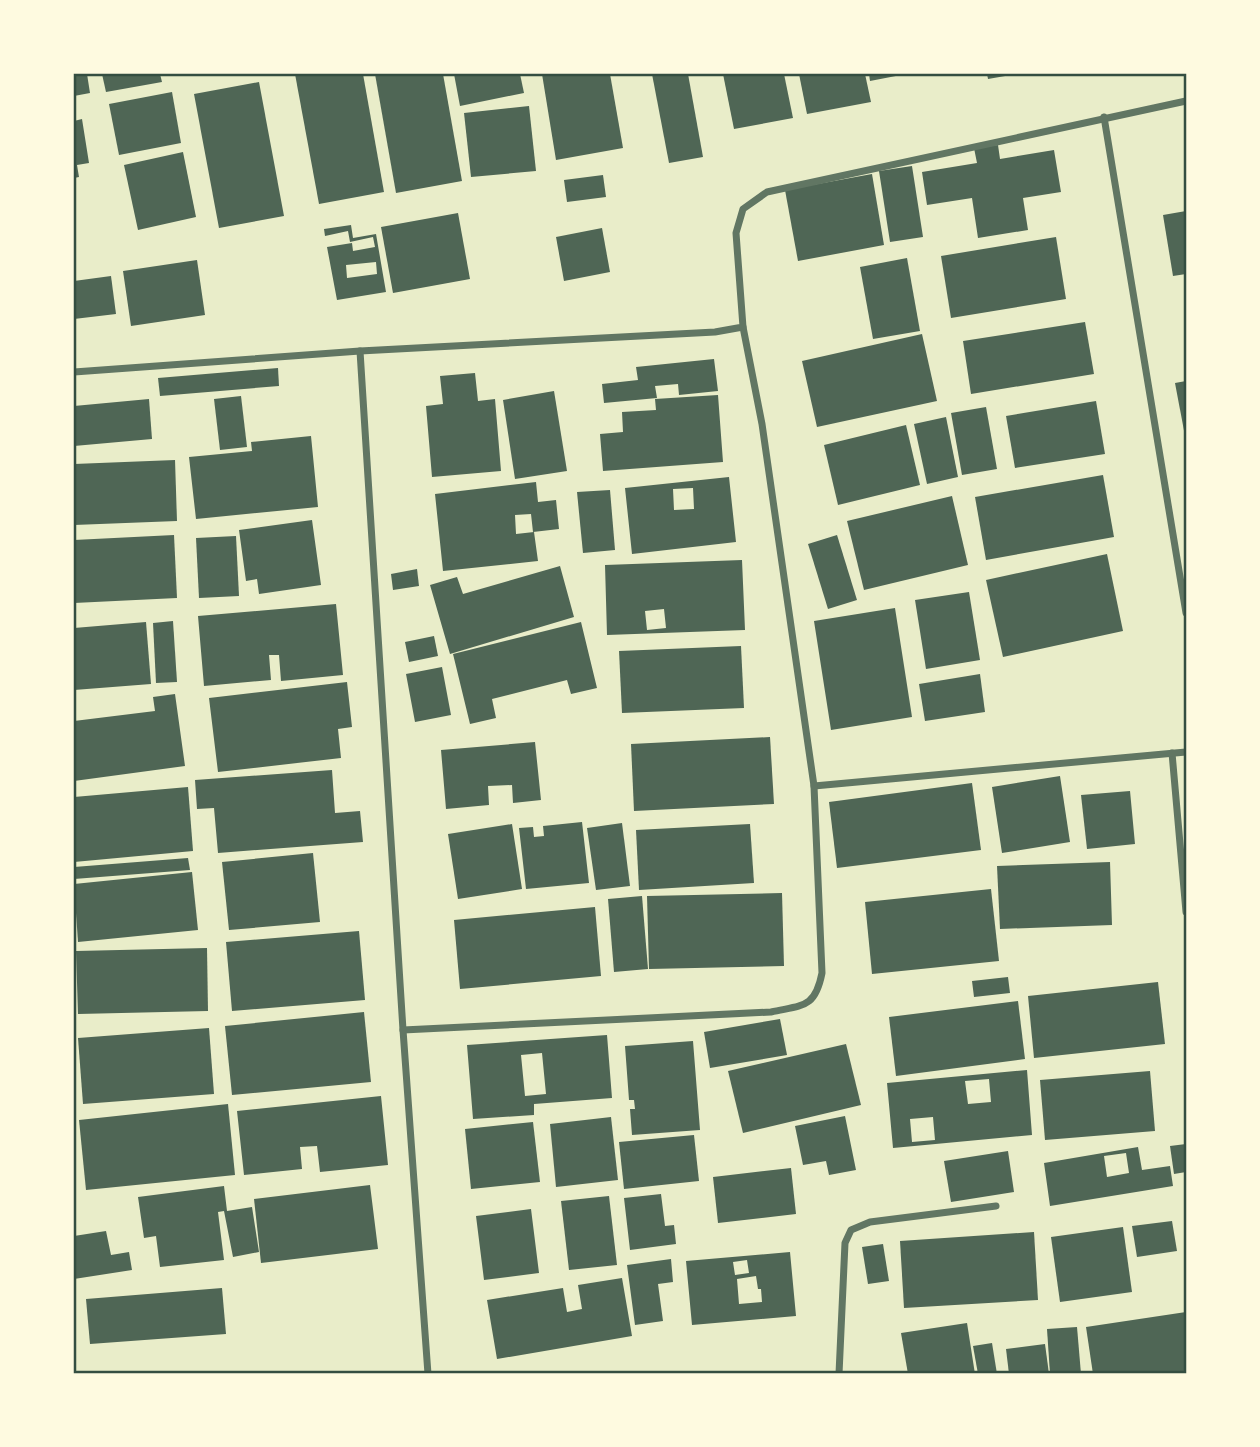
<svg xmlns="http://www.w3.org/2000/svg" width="1260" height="1447" font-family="'IBM Plex Serif',serif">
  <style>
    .building { fill: #4f6655; fill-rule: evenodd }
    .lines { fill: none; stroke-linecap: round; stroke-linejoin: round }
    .minor { stroke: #617663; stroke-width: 7 }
    .neatline { fill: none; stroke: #344e41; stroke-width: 2.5 }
  </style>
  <rect width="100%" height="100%" fill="#e9edc9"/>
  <g class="building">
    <polygon points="74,74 87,74 90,93 74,96"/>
    <polygon points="102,74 160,74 162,82 106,92"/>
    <polygon points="295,74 363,74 384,192 319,204"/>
    <polygon points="375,74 443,74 462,181 396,193"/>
    <polygon points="454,74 520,74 524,93 460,106"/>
    <polygon points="542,74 610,74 623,148 556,160"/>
    <polygon points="652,74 688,74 703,157 669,163"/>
    <polygon points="723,74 784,74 793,118 734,129"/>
    <polygon points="799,74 865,74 871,102 807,114"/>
    <polygon points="869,74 901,74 901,75 870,81"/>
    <polygon points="987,74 1011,74 1011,75 988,79"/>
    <polygon points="259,82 284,216 219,228 194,94"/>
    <polygon points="172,92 181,143 119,155 109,104"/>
    <polygon points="529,106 536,171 471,177 464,113"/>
    <polygon points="82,119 89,163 77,165 79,177 74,178 74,121"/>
    <polygon points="998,145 1000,159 1054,150 1061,192 1023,198 1028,230 978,238 972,198 927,205 922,172 977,163 974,148"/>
    <polygon points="183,152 196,217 138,230 124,165"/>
    <polygon points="912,166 923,237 890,242 879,171"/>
    <polygon points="872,174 884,245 798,261 785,190"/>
    <polygon points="603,175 606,197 567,202 564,180"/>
    <polygon points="1186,211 1186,274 1173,276 1163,215"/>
    <polygon points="458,213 470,279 393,293 381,227"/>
    <path d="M 351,225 L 353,238 L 376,234 L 386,292 L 337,300 L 327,247 L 352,243 L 353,251 L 375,247 L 373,237 L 350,242 L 348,231 L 325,236 L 324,229 ZM 376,262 L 377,274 L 347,278 L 346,265 Z"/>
    <polygon points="602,228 610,272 564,281 556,237"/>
    <polygon points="1056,237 1066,299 951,318 941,256"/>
    <polygon points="907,258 920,331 873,339 860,267"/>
    <polygon points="197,260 205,315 131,326 123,271"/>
    <polygon points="111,276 116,314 74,319 74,281"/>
    <polygon points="1085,322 1094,374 971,394 963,341"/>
    <polygon points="922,334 937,401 817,427 802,361"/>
    <polygon points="714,359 718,391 679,395 678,384 655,386 657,398 604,403 602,384 638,380 636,367"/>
    <polygon points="278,368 279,386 160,396 158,378"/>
    <polygon points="475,373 478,401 495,399 501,471 432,477 426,406 443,404 440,376"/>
    <polygon points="1186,381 1186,436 1185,436 1175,383"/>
    <polygon points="554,391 567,471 515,479 503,400"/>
    <polygon points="718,395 723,462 603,471 600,434 623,432 622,412 656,410 655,399"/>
    <polygon points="241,396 247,447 220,450 214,399"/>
    <polygon points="149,399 152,439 74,446 74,406"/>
    <polygon points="1096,401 1105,454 1015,468 1006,416"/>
    <polygon points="986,407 997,469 962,475 951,413"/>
    <polygon points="946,417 958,477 927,484 914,424"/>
    <polygon points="906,425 920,485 838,505 824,445"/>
    <polygon points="311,436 318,507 196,519 189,457 252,451 251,442"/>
    <polygon points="175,460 177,521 74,525 74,464"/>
    <polygon points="1103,475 1114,537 986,560 975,497"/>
    <path d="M 729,477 L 736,542 L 632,554 L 625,488 ZM 693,488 L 694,509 L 674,510 L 673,489 Z"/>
    <polygon points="536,482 538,502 556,500 559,529 533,532 531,514 515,515 516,534 534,532 538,561 443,571 435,494"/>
    <polygon points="610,490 615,550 583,553 577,492"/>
    <polygon points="952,496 968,565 864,590 847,521"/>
    <polygon points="312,520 321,585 259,594 257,579 246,581 239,530"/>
    <polygon points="174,535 177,598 74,603 74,540"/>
    <polygon points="837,535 857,600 828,609 808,544"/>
    <polygon points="236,536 239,596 199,598 196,538"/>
    <polygon points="1107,554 1123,631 1003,657 986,580"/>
    <path d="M 742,560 L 745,630 L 607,635 L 605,565 ZM 664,609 L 666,628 L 647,630 L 645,611 Z"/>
    <polygon points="560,566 574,617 450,654 430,585 457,577 463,594"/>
    <polygon points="417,569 419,586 393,590 391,574"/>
    <polygon points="969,592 980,660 926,669 915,600"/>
    <polygon points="336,604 343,675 281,681 279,655 269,655 271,680 204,686 198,616"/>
    <polygon points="895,608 912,717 831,730 814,621"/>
    <polygon points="173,621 177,682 156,683 153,623"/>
    <polygon points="146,622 151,684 74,690 74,628"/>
    <polygon points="581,622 597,688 571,694 567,680 492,699 496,718 470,724 453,654"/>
    <polygon points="434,636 438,656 409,662 405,642"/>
    <polygon points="741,646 744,708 622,713 619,651"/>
    <polygon points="442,667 451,715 415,722 406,674"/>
    <polygon points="980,674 985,712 925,721 919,684"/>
    <polygon points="347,682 352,727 338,729 341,758 218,772 209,698"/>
    <polygon points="175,694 185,766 74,781 74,721 155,711 153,697"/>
    <polygon points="770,737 774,804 634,811 631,744"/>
    <polygon points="535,742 541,800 513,803 512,785 488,786 489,805 446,809 441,750"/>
    <polygon points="332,770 335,813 360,811 363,842 218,853 214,808 197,809 195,780"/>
    <polygon points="1060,776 1070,842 1002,853 992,787"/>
    <polygon points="972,783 981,850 837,868 829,802"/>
    <polygon points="188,787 193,851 74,862 74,797"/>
    <polygon points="1130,791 1135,844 1087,849 1081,795"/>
    <polygon points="582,822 589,883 526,889 519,828 533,827 534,837 544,836 543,826"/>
    <polygon points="622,823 630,886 596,890 587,828"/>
    <polygon points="512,824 522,889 458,899 448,834"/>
    <polygon points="750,824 754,883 639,890 636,830"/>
    <polygon points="313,853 320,922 229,930 222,862"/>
    <polygon points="188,858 190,870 74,879 74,867"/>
    <polygon points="1110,862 1112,925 1000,929 997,866"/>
    <polygon points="192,872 198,930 78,942 74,884"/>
    <polygon points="991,889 999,961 872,974 865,902"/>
    <polygon points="782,893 784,966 649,969 647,896"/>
    <polygon points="642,896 648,969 614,972 608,899"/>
    <polygon points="595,907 601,976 460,989 454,920"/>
    <polygon points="359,931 365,1000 232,1011 226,942"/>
    <polygon points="207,948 208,1011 78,1014 76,951"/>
    <polygon points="1008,977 1010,993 974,997 972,981"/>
    <polygon points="1158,982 1165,1044 1034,1058 1028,996"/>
    <polygon points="1018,1001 1025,1059 896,1076 889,1017"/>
    <polygon points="364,1012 371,1082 232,1095 225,1026"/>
    <polygon points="780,1019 787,1055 710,1068 704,1032"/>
    <polygon points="209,1028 214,1094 83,1104 78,1038"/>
    <path d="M 607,1035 L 612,1098 L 534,1104 L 534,1115 L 473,1119 L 467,1045 ZM 542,1053 L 546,1094 L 525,1096 L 521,1055 Z"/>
    <polygon points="693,1041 700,1130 632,1135 630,1109 635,1109 634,1100 629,1100 625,1046"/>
    <polygon points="846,1044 861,1105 743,1133 728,1071"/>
    <path d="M 1027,1070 L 1032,1135 L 893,1148 L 887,1083 ZM 989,1079 L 991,1102 L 968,1104 L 965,1081 ZM 933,1117 L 935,1140 L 912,1142 L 910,1119 Z"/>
    <polygon points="1150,1071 1155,1131 1045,1140 1040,1080"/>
    <polygon points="381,1096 388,1165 320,1172 317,1146 300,1147 302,1169 244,1175 237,1111"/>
    <polygon points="228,1104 235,1175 86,1190 79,1120"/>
    <polygon points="845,1116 856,1170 829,1175 826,1161 803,1165 795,1126"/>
    <polygon points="611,1117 618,1180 556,1187 550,1124"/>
    <polygon points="533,1122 540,1182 471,1189 465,1129"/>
    <polygon points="694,1135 699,1181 624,1189 619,1142"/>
    <polygon points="1186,1144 1186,1172 1174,1174 1170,1146"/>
    <path d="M 1138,1147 L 1142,1170 L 1170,1166 L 1173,1186 L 1050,1206 L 1044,1163 ZM 1126,1153 L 1129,1173 L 1107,1177 L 1104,1156 Z"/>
    <polygon points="1008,1151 1014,1192 951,1202 944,1161"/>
    <polygon points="791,1168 796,1214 718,1223 713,1177"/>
    <polygon points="370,1185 378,1249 261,1263 254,1199"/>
    <polygon points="224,1186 227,1211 252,1207 259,1252 233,1257 224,1211 218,1212 224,1260 160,1267 156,1236 144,1238 138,1197"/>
    <polygon points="661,1194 665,1226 674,1225 676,1244 630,1250 624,1198"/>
    <polygon points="609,1196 617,1265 569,1270 561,1201"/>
    <polygon points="531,1209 539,1273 484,1280 476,1216"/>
    <polygon points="1172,1221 1177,1251 1137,1257 1132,1226"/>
    <polygon points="1123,1227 1132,1292 1060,1302 1051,1237"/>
    <polygon points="106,1231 111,1255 129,1252 132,1270 74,1279 74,1236"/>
    <polygon points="1034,1232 1038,1300 904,1308 900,1241"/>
    <polygon points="883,1244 889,1281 868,1284 862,1247"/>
    <path d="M 790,1252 L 796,1316 L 692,1325 L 686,1261 ZM 747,1260 L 749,1273 L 735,1275 L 733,1262 ZM 756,1276 L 758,1289 L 761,1289 L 762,1302 L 739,1304 L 737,1279 Z"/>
    <polygon points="671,1259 673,1282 658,1284 663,1321 635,1325 627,1265"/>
    <polygon points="622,1278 632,1336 497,1359 487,1300 563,1288 567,1312 582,1309 578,1285"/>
    <polygon points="222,1288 226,1334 90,1344 86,1299"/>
    <polygon points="1186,1312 1186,1374 1093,1374 1086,1327"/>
    <polygon points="967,1323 975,1374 908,1374 901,1333"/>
    <polygon points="1077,1327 1081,1374 1050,1374 1047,1329"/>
    <polygon points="992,1343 997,1374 978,1374 973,1346"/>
    <polygon points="1045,1344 1049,1374 1009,1374 1006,1349"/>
  </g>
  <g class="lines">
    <g class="minor">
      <polyline points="1104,117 1186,613"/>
      <polyline points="360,351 403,1030 428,1374"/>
      <polyline points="74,372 360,351 715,332 743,327 736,233 743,209 767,192 1186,101"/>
      <polyline points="1172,753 1186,912"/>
      <polyline points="814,786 1186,752"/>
      <path d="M 403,1030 L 771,1012 C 802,1005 815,1009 822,973 L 814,786 L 762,424 L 743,327"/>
      <polyline points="839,1374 845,1243 851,1230 870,1222 996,1206"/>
    </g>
  </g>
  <rect width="1260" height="1447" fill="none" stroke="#fefae0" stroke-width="150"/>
  <rect x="75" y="75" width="1110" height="1297" class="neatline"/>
</svg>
